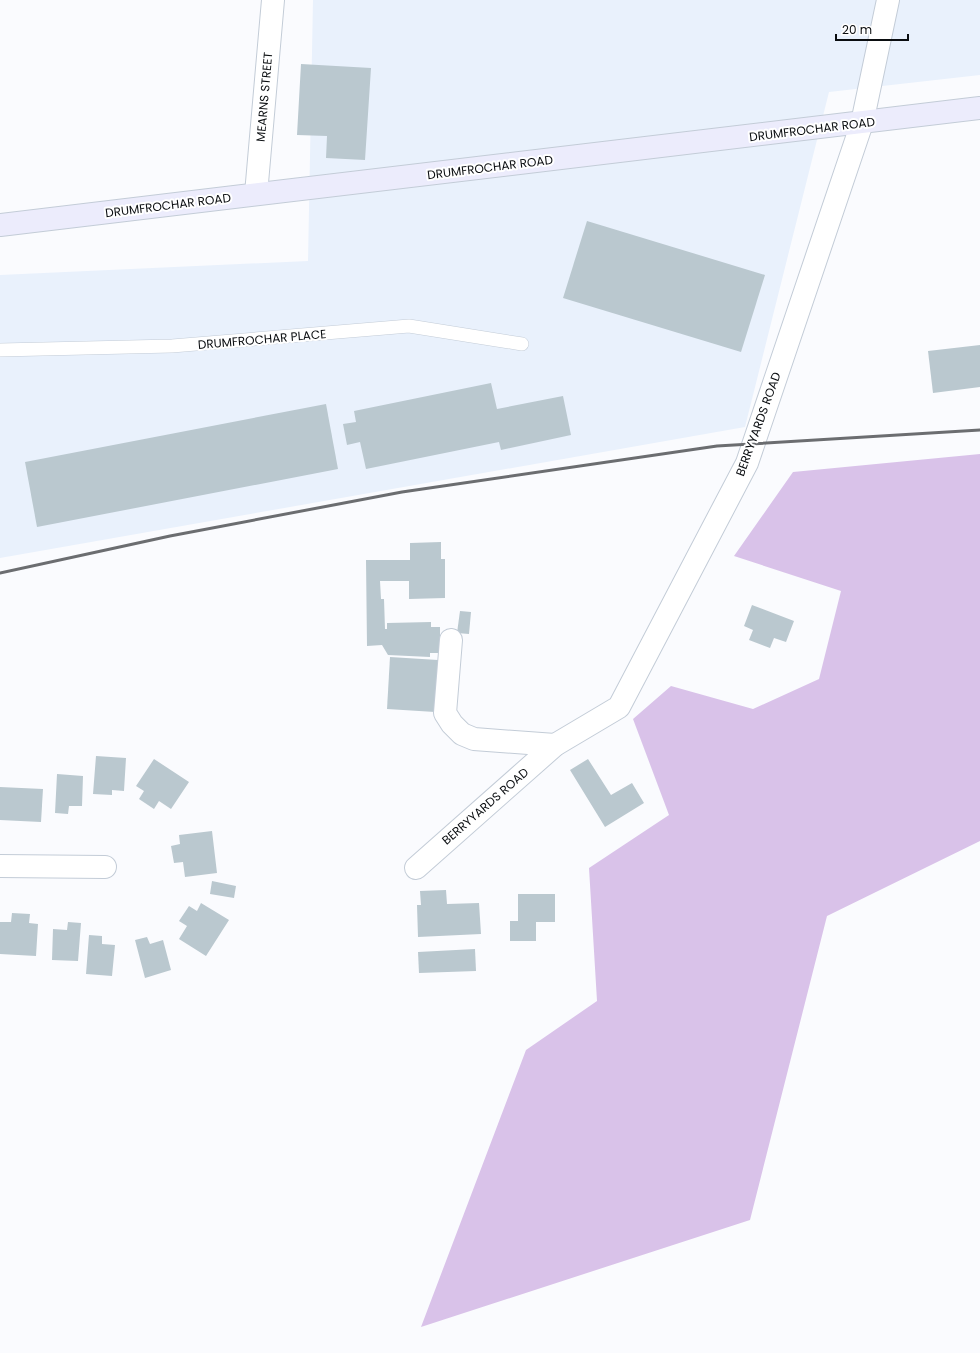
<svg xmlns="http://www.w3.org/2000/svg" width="980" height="1353" font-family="Poppins,sans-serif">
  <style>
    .built { fill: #e9f1fc }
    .forest { fill: #d9c2e9 }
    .building { fill: #bac8cf }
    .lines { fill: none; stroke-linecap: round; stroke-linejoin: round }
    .service-casing { stroke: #c3ccd7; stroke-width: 14 }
    .minor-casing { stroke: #c3ccd7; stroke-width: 24 }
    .secondary-casing { stroke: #c3ccd7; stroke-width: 24 }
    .service { stroke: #fff; stroke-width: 13 }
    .minor { stroke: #fff; stroke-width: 22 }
    .secondary { stroke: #ececfc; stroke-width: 22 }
    .rail { stroke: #6b6d70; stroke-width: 3 }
    .labels { text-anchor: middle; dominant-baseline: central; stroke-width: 4; stroke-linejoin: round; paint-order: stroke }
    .street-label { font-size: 12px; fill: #0a0d10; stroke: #fff }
  </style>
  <rect width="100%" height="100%" fill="#fafbfe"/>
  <polygon class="built" points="313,0 980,0 980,75 829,92 745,427 0,558 0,275 308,261"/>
  <polygon class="forest" points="980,454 980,841 827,916 750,1220 421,1327 526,1050 597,1001 589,868 669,815 633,719 671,686 753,709 819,679 841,591 734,556 793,472"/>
  <g class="building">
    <polygon points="301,64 371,68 365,160 326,158 327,136 297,135"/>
    <polygon points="587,221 765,275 741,352 563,298"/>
    <polygon points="980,345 980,387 933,393 928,351"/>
    <polygon points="491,383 497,409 563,396 571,435 501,450 499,442 366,469 360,442 347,445 343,424 356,422 354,411"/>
    <polygon points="326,404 338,469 37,527 25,462"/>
    <polygon points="441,542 441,559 445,559 445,598 409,599 409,581 380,581 381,599 384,599 385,629 387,629 387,623 431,622 431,627 440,627 440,653 430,653 430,657 388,655 382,645 367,646 366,560 410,560 410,543"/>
    <polygon points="752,605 794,621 786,642 774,638 770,648 749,640 753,630 744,626"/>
    <polygon points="460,611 471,612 469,634 457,633"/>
    <polygon points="390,657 438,660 435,712 387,709"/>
    <polygon points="96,756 126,758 124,791 112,790 112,795 93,794"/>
    <polygon points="154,759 189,782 171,809 159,801 154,809 139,799 144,791 136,786"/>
    <polygon points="588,759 611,795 632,783 644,803 605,827 570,770"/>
    <polygon points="57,774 83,776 82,806 69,806 68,814 55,813"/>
    <polygon points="0,787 43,789 41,822 0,820"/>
    <polygon points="212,831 217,873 185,877 183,862 174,863 171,846 180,844 179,835"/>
    <polygon points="212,881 236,886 234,898 210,894"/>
    <polygon points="446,890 447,904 479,903 481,934 418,937 417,905 421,905 420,891"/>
    <polygon points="518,894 555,894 555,922 536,922 536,941 510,941 510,921 518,921"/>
    <polygon points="201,903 229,920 206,956 179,939 187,926 179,921 189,906 197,911"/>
    <polygon points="12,913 30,914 29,923 38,924 36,956 0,954 0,922 11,922"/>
    <polygon points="68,922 81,923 78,961 52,960 53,929 67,930"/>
    <polygon points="89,935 102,936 102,944 115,945 112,976 86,974"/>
    <polygon points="147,937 150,944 163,940 171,970 145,978 135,940"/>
    <polygon points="475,949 476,971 419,973 418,952"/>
  </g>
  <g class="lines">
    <defs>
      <polyline id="service" points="0,350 172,346 409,326 522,344"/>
      <g id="minor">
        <polyline points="256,194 273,0"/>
        <polyline points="451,640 445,713 452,724 462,734 474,739 555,745"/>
        <polyline points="0,866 105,867"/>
        <polyline points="416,868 555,745 619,707 747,463 862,123 888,0"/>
      </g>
      <polyline id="secondary" points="0,225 980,108"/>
    </defs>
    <use href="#service" class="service-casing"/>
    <use href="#minor" class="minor-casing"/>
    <use href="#secondary" class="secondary-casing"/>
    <use href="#service" class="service"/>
    <use href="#minor" class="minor"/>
    <use href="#secondary" class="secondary"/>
    <polyline class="rail" points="0,573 170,536 402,492 717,446 980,430"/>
  </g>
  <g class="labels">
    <g class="street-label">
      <text transform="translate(264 97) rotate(-85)">MEARNS STREET</text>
      <text transform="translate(812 129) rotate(-7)">DRUMFROCHAR ROAD</text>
      <text transform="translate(490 167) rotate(-7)">DRUMFROCHAR ROAD</text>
      <text transform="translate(168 205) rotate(-7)">DRUMFROCHAR ROAD</text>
      <text transform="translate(262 339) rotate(-5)">DRUMFROCHAR PLACE</text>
      <text transform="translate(758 424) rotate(-70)">BERRYYARDS ROAD</text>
      <text transform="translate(485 806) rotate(-41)">BERRYYARDS ROAD</text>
    </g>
  </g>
  <path d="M836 34v6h72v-6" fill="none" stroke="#0a0d10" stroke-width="2"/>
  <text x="842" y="34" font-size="12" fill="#0a0d10" stroke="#ffffff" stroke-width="3" paint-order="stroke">20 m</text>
</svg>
